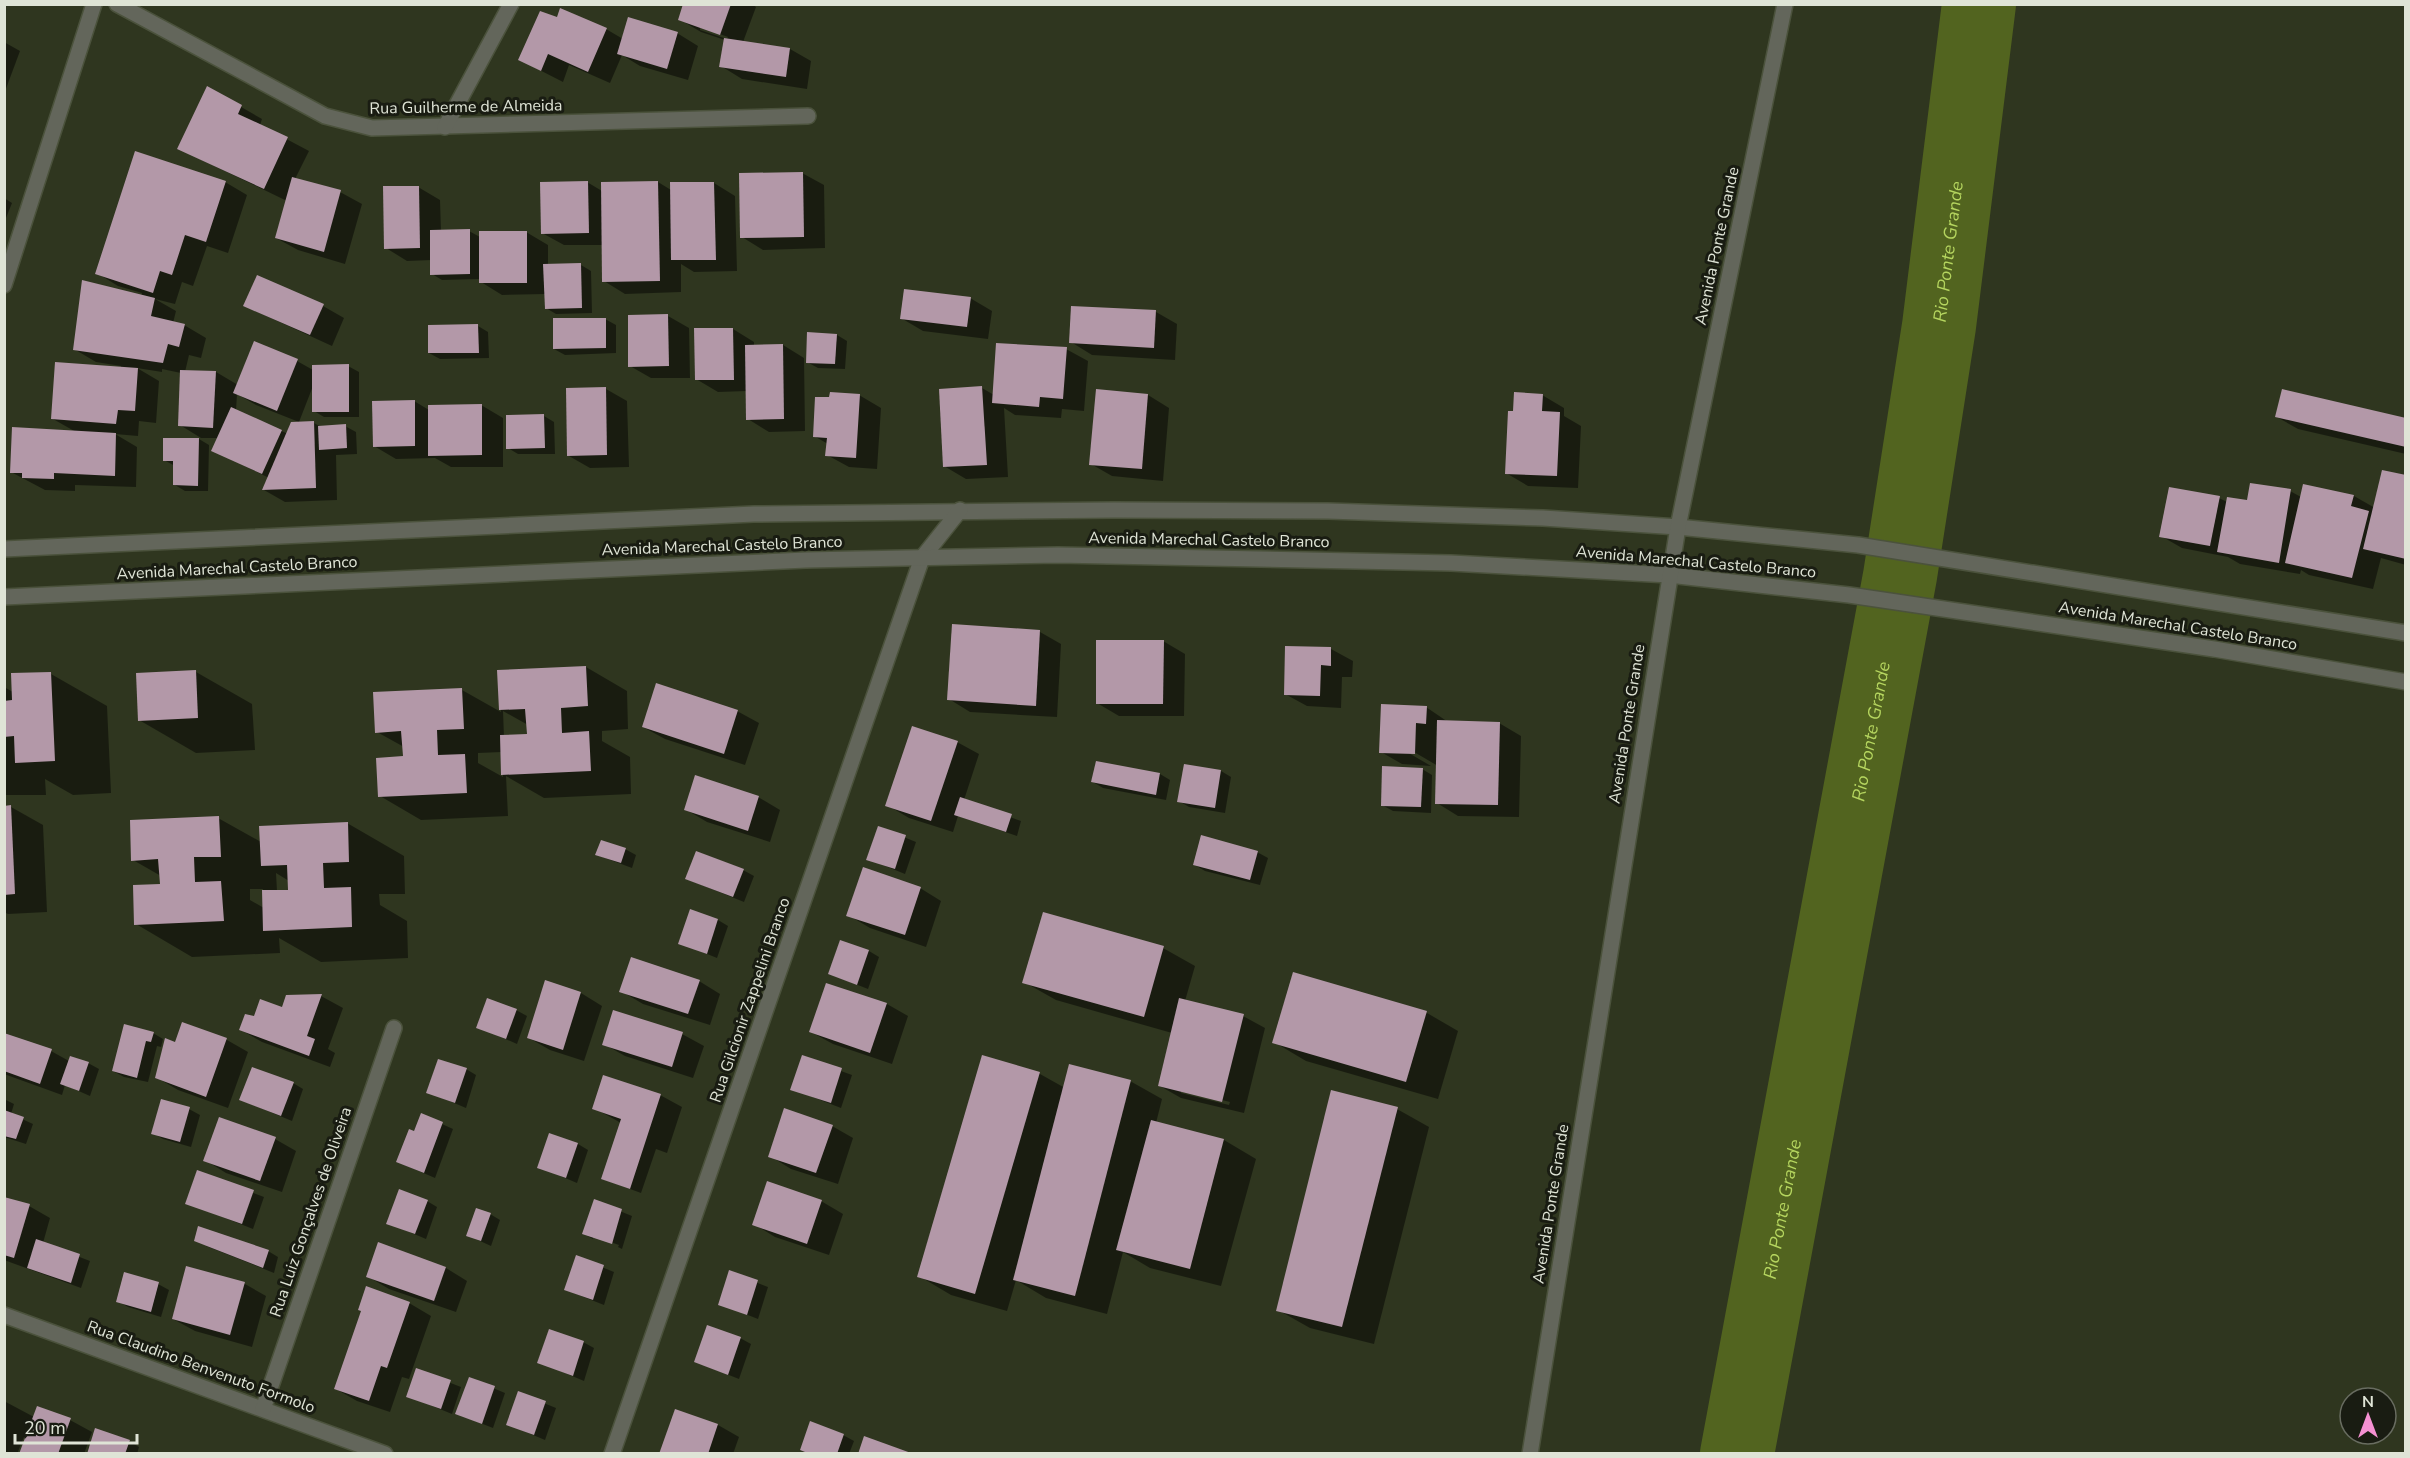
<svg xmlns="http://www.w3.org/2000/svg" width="2410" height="1458" font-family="'Nunito Sans',sans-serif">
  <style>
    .shadow { fill: #0007; fill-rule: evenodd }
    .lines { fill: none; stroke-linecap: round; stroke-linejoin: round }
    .river { stroke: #52641f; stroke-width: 74 }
    .building { fill: #b398a8 }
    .minor-casing { stroke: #4b523c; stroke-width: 18 }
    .tertiary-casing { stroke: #4b523c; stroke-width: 18 }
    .minor { stroke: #63665b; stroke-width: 15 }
    .tertiary { stroke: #63665b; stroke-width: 15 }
    .labels { text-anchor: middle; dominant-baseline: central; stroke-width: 6; stroke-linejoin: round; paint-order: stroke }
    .street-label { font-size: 16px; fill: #dfe4d6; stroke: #191c12 }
    .water-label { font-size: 18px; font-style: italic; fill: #b5d55f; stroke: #191c12 }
  </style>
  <rect width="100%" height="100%" fill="#2f361f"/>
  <g class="shadow">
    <path d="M 685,4 L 752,4 L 756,7 L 743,42 L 790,49 L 811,61 L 807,89 L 742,79 L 721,66 L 725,40 L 701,32 L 679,19 ZM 700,27 L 728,37 L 727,39 L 700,30 Z"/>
    <polygon points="557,19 606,29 623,39 677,33 698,46 688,80 640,66 622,55 610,83 569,65 563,82 520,60"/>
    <polygon points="4,42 20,51 4,94"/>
    <polygon points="208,88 262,119 260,125 309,151 295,179 340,192 362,204 345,264 298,250 276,238 287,201 179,149"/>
    <polygon points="802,173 824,185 825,248 763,250 742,237"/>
    <polygon points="225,182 247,195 228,253 207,246 193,286 182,282 175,304 155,299 176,311 173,323 184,325 206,338 201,358 189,355 185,372 216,372 238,385 297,361 313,370 348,366 359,372 359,417 324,417 314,411 313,386 299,422 256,405 237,394 236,411 286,433 314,423 321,427 345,426 356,432 357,454 336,455 337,500 285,502 264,490 269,478 213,450 218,438 201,438 180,425 181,373 162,369 162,372 137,368 159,381 156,423 139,421 138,436 115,434 137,447 136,487 75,485 75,491 45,490 11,472 76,432 53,419 121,368 121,366 96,362 74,349 141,296 142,293 118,286 97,273"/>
    <polygon points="587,182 602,191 658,182 671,190 714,183 735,196 737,271 694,272 681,264 681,292 625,294 604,281 603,245 564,245 542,233"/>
    <polygon points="418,187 440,200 441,231 469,231 480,237 526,232 548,245 548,265 581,265 591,271 592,313 556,314 546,308 546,294 502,295 481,282 481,279 442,280 432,274 432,260 407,261 386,248"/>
    <polygon points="4,198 12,203 4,223"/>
    <polygon points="970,298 992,311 988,339 923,331 901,318"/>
    <polygon points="245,306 323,306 344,318 332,346"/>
    <polygon points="1156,312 1177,324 1175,360 1092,355 1071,342"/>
    <polygon points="668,316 689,328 690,378 651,378 630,366"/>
    <polygon points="605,319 616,325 616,353 565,355 554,349"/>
    <polygon points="478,326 488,332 489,358 440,359 429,353"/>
    <polygon points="733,329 754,342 754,346 783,345 804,358 805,431 769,432 748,419 747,391 718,392 696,379"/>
    <polygon points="809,333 837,335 847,341 845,369 818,368 807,362"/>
    <polygon points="1066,349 1088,361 1084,411 1062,409 1061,418 1015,415 1004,408 1008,477 966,479 944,466 982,388 994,395"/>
    <polygon points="606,389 627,401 629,467 590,468 569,456"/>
    <polygon points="859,395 881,408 877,469 849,467 827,455 828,444 814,436 830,399"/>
    <polygon points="1148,395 1169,408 1163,481 1112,476 1091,464"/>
    <polygon points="1542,395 1564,408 1564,416 1581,426 1578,488 1528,486 1506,473 1514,412"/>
    <polygon points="414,401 429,410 481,405 503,418 503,467 451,467 435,458 396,459 374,446"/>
    <polygon points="544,416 554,422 555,454 518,454 508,448"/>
    <polygon points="2277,417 2406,419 2406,454 2298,429"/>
    <polygon points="199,439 209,445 208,491 185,491 175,485 175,466 164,460"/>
    <polygon points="2406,477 2406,565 2381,558 2373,589 2309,575 2301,570 2300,574 2240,564 2228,557 2182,548 2161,536 2219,498 2227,502 2248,502 2290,491 2301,497 2304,486 2354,496 2375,508"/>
    <polygon points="953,626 1040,632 1061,644 1057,717 970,712 949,699"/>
    <polygon points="1163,641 1185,654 1184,716 1119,716 1097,703"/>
    <polygon points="1287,647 1331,649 1353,661 1352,677 1342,677 1341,708 1307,706 1285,694"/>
    <path d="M 586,667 L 627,691 L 628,729 L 602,731 L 602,741 L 630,757 L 631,794 L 544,798 L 506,776 L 508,816 L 421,820 L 380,796 L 404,758 L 404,747 L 377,732 L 462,690 L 501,712 L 499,671 ZM 503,711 L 528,725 L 528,735 L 504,737 ZM 502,752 L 503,777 L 478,763 L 478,753 Z"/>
    <polygon points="196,672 252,704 255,750 196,753 139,720"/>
    <polygon points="51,674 107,706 111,793 73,795 45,779 46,795 4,795 4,687 13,692"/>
    <polygon points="1426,707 1448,722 1499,723 1521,736 1519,817 1458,816 1437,803 1438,766 1409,749 1407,752 1431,766 1402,764 1381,752"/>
    <polygon points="737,711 759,723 745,765 665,739 643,727"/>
    <polygon points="957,742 979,754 964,800 1021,821 1017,836 958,816 953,832 909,818 887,805"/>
    <polygon points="1422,769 1432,775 1431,813 1393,811 1382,805"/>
    <polygon points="1221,771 1231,777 1225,813 1189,807 1179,801"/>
    <polygon points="1160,774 1170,780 1166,800 1103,788 1093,782"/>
    <polygon points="758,797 780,810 770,842 707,822 685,809"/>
    <polygon points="4,807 11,807 43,825 47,912 8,914 4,912"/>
    <path d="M 218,818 L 261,842 L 347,823 L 404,856 L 405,894 L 379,894 L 380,905 L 407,921 L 408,958 L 321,962 L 279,938 L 280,953 L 192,957 L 136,924 L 161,886 L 161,876 L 133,860 ZM 276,873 L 289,881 L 290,891 L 277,891 ZM 250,889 L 263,889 L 264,908 L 250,900 Z"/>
    <polygon points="879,827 916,842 905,874 868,859"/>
    <polygon points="625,849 636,855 632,868 597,855"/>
    <polygon points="1257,852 1268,858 1260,885 1205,871 1195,865"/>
    <polygon points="743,870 754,876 744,902 687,879"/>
    <polygon points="920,888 941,901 926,947 870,928 848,915"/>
    <polygon points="718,920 728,926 717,958 680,943"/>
    <path d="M 1163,948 L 1195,966 L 1185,1001 L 1243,1016 L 1265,1028 L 1244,1113 L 1181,1098 L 1160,1086 L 1172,1033 L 1056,1000 L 1024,982 ZM 1181,1090 L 1230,1102 L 1229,1105 L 1181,1093 Z"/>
    <polygon points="869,951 879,957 868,989 830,974"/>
    <polygon points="1294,974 1427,1013 1458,1031 1438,1099 1306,1061 1274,1042"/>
    <polygon points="699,981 720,994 710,1025 643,1004 621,991"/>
    <polygon points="581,993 602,1006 584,1061 550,1050 529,1038"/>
    <polygon points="321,996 343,1008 328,1049 335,1053 330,1067 262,1042 241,1030 254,1018"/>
    <polygon points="887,1004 908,1016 892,1064 833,1044 811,1032"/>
    <polygon points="516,1010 527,1016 517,1044 478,1027"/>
    <polygon points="183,1024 227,1040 248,1052 228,1108 178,1090 156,1077 175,1044"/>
    <polygon points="153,1033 163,1039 161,1047 157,1046 148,1082 124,1077 113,1071"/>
    <polygon points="682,1034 704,1046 693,1078 625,1056 604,1044"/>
    <polygon points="4,1035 51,1051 69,1061 88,1063 99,1069 90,1096 65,1085 62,1095 4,1074"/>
    <polygon points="983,1056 1040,1074 1065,1088 1130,1081 1162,1099 1156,1123 1224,1140 1256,1159 1221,1286 1150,1268 1123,1252 1107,1314 1046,1298 1016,1280 1007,1311 951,1295 919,1276"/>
    <polygon points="802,1057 852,1075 841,1108 792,1089"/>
    <polygon points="466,1069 476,1075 466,1108 428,1092"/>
    <polygon points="293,1083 303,1089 292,1121 241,1100"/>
    <polygon points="660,1095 682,1107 667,1153 656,1149 641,1193 603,1179 621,1123 594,1108"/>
    <polygon points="4,1099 14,1104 11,1114 33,1124 26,1144 4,1137"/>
    <polygon points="189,1109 200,1115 191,1147 163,1139 153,1133"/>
    <polygon points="1397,1109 1429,1127 1374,1344 1310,1328 1278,1310"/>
    <polygon points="422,1115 453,1129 435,1178 398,1162"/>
    <polygon points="832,1126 853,1138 838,1184 791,1169 770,1156"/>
    <polygon points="275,1139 296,1151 282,1192 226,1173 205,1160"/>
    <polygon points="578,1144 588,1150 577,1183 539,1167"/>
    <polygon points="198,1172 264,1197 253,1229 187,1203"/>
    <polygon points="4,1198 29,1206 50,1218 43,1243 90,1261 81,1288 4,1260"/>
    <polygon points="427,1201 437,1207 426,1239 388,1223"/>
    <polygon points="595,1201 632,1216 622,1249 618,1247 619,1245 593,1236 593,1239 584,1234"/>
    <polygon points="821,1201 843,1214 829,1255 775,1237 754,1224"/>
    <polygon points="490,1214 500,1220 491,1246 467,1235"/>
    <polygon points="379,1244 446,1268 467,1281 456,1312 389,1289 367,1276"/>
    <polygon points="206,1246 268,1251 278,1257 274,1273"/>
    <polygon points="577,1257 614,1272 604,1305 566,1290"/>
    <polygon points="188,1268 245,1284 266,1296 252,1347 195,1331 173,1319"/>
    <polygon points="730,1272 768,1287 758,1319 720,1304"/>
    <polygon points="158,1284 169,1290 161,1317 128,1307 118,1301"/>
    <polygon points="409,1303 431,1316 409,1379 402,1377 390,1412 357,1401 336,1389 362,1311"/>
    <polygon points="740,1338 751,1344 739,1379 696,1362"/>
    <polygon points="583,1342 594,1348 584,1381 539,1362"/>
    <polygon points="417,1370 461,1387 452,1414 408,1396"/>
    <polygon points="469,1378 505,1393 493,1428 457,1414"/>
    <polygon points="519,1393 556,1408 545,1440 507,1424"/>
    <polygon points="4,1401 34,1417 70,1420 92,1432 84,1454 20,1454 26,1438 24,1437 17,1454 4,1454"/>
    <polygon points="718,1425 739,1437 733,1454 661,1454"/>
    <polygon points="843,1435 854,1441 849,1454 809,1454"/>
    <polygon points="129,1441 139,1447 137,1454 88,1454"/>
  </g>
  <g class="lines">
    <path class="river" id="s1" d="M 1737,1454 L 1900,576 L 1939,326 L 1979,4"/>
  </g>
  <g class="building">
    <polygon points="683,4 731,4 720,35 678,20"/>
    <polygon points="560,8 607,28 588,72 548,54 541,71 518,60 540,11 557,17"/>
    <polygon points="628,17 678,32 667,69 617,54"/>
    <polygon points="724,38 790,48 786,77 719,67"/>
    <polygon points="207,86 242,105 238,114 288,137 264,189 177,149"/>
    <polygon points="135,151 226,181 206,242 185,235 172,275 160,271 153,293 95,274"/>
    <polygon points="803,172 804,237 740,238 739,173"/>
    <polygon points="292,177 341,190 324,252 275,238"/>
    <polygon points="588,181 589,233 541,234 540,182"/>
    <polygon points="658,181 660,281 602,282 601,182"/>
    <polygon points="670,182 714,182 716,260 671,260"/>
    <polygon points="383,186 419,186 420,248 384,249"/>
    <polygon points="470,229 470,274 430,275 430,230"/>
    <rect x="479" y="231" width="48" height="52"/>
    <polygon points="581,263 582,308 545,309 543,264"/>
    <polygon points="257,275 324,304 310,335 243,306"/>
    <polygon points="82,280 155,298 151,316 185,324 179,347 168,344 163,363 73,350"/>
    <polygon points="904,289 971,297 967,327 900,319"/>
    <polygon points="1071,306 1156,310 1154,348 1069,343"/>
    <polygon points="668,314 669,366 628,367 628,315"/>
    <polygon points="553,318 606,318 606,348 553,349"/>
    <polygon points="478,324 479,353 428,353 428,325"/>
    <polygon points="694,328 733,328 734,380 695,380"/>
    <polygon points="807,332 837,334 835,364 806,363"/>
    <polygon points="254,341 298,359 277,411 233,393"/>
    <polygon points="996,343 1067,347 1063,399 1040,397 1039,407 992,403"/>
    <polygon points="783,344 784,419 746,420 745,345"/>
    <polygon points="55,362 138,368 135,411 118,410 116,424 51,419"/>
    <polygon points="349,364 349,412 312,412 312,365"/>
    <polygon points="180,370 216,371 213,428 178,426"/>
    <polygon points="982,386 987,465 943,467 939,389"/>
    <polygon points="606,387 607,455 567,456 566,388"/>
    <polygon points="1096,389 1148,394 1142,469 1089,465"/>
    <polygon points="2282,389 2406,418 2406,447 2275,417"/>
    <polygon points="830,392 860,394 856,458 825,456 827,438 813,437 815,397 829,397"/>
    <polygon points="1514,392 1543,394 1542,411 1560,412 1557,476 1505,474 1508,411 1513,411"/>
    <polygon points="415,400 415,446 373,447 372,401"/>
    <polygon points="482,404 482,455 428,456 428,405"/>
    <polygon points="231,407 282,430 262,474 211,451"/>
    <polygon points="544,414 545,448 506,449 506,415"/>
    <polygon points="314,421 316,488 262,490 291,422"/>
    <polygon points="346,424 347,448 319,450 318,426"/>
    <polygon points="12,427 116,433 115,476 54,473 54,479 22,478 22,473 10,473"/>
    <polygon points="163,438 199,438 198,486 173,485 173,461 163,461"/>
    <polygon points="2382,470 2406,475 2406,559 2363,549"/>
    <polygon points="2250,483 2291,489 2279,563 2217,552 2227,497 2247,500"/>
    <polygon points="2303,484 2354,495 2351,506 2369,511 2352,578 2285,563"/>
    <polygon points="2169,487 2220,496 2210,546 2159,537"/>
    <polygon points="952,624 1040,630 1036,706 947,700"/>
    <polygon points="1096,640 1164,640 1163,704 1096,704"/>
    <polygon points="1285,646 1331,647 1331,666 1321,665 1320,696 1284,695"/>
    <polygon points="586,666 588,706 561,708 562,733 589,731 591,771 501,775 500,735 527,734 525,709 499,710 497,670"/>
    <polygon points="196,670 198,718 138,721 136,673"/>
    <polygon points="51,672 55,761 15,763 14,736 4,737 4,701 12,700 11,673"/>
    <polygon points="656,683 738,710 724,754 642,727"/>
    <polygon points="462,688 464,729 437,730 438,755 465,754 467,793 378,797 376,758 403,756 401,731 375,733 373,692"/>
    <polygon points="1381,704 1427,706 1426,724 1416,723 1415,754 1379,753"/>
    <polygon points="1437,720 1500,722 1498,805 1435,804"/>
    <polygon points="912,726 958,741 931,821 885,806"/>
    <polygon points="1096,761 1160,773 1156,795 1091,782"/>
    <polygon points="1184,764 1221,770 1215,808 1177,802"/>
    <polygon points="1382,766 1423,768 1421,807 1381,806"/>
    <polygon points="695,775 759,796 748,831 684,810"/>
    <polygon points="960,797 1012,814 1006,832 954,815"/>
    <polygon points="11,805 15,894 4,895 4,806"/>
    <polygon points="219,816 221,857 194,857 195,882 221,881 224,921 134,925 133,885 160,884 158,859 131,861 130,820"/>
    <polygon points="348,822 349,862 323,863 324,888 351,887 352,927 263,931 262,890 288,890 287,865 261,866 259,826"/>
    <polygon points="878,826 906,835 895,869 866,860"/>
    <polygon points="1201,835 1258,851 1250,880 1193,865"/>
    <polygon points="601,840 626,848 621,863 595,855"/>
    <polygon points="696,851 744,869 733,897 685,879"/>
    <polygon points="863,867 921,887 905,935 846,916"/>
    <polygon points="690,909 718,919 707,954 678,944"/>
    <polygon points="1043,912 1164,946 1144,1017 1022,983"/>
    <polygon points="840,940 869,950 857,985 828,974"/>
    <polygon points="631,957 700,980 688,1014 619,992"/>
    <polygon points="1293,972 1427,1011 1406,1082 1272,1043"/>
    <polygon points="545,980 581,992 563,1050 527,1038"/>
    <polygon points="826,983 887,1003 870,1053 809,1032"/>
    <polygon points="322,994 307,1036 315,1039 309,1056 239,1030 245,1014 254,1016 260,999 282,1007 286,995"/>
    <polygon points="487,998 517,1009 506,1039 476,1028"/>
    <polygon points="1179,998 1244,1014 1222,1102 1158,1086"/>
    <polygon points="613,1010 683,1032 672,1067 602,1045"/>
    <polygon points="182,1022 227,1038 206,1097 155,1078 165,1038 175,1042"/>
    <polygon points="124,1024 154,1032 151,1042 146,1041 137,1078 112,1071"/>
    <polygon points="4,1033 52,1049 40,1084 4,1071"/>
    <polygon points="802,1055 842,1068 831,1103 790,1090"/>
    <polygon points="982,1055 1040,1072 975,1294 917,1277"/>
    <polygon points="70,1056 89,1062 79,1091 60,1084"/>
    <polygon points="438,1059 467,1068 455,1103 426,1093"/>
    <polygon points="1069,1064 1131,1080 1075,1296 1013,1280"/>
    <polygon points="252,1067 294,1082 281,1116 239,1100"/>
    <polygon points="603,1075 661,1094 630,1189 601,1179 621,1119 592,1109"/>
    <polygon points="1331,1090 1398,1107 1342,1327 1276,1311"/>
    <polygon points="161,1099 190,1107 180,1142 151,1134"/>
    <polygon points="784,1108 833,1125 816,1173 768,1157"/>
    <polygon points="4,1110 24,1117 16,1139 4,1136"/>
    <polygon points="421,1113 443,1122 424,1173 396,1162 409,1129 414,1131"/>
    <polygon points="219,1117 276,1137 260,1181 203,1161"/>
    <polygon points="1151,1120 1224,1139 1190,1269 1116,1250"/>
    <polygon points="549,1133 578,1143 566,1178 537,1168"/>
    <polygon points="197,1170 254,1190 242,1224 185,1204"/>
    <polygon points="767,1181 822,1200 807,1244 752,1225"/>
    <polygon points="399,1189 428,1200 415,1234 386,1224"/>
    <polygon points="4,1197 30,1204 14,1258 4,1255"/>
    <polygon points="594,1199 622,1209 612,1244 582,1234"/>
    <polygon points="476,1208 491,1213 481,1241 466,1236"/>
    <polygon points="198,1226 269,1250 263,1268 194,1241"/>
    <polygon points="36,1239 80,1254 71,1283 27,1268"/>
    <polygon points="378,1242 446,1267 434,1301 366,1277"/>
    <polygon points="576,1255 604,1265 593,1300 564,1290"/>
    <polygon points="186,1266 245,1282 230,1335 172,1319"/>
    <polygon points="729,1270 758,1280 747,1315 718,1305"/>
    <polygon points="124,1272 159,1282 151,1312 116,1302"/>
    <polygon points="366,1286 410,1302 387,1368 381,1366 369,1401 334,1389 361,1311 358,1310"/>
    <polygon points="707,1325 741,1337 728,1375 694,1362"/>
    <polygon points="549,1329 584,1341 573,1376 537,1363"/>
    <polygon points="416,1368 451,1380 441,1409 406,1397"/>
    <polygon points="469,1377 495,1386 482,1424 455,1414"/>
    <polygon points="518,1391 546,1401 534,1435 506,1425"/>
    <polygon points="37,1406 71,1418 58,1454 19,1454"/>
    <polygon points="675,1409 718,1424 708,1454 659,1454"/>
    <polygon points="810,1421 844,1434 837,1454 810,1454 800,1450"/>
    <polygon points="95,1428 130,1440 125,1454 87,1454"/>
    <polygon points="864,1436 911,1453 911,1454 858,1454"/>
  </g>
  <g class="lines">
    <defs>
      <g id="minor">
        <polyline points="117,4 325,116 372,128 808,116"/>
        <polyline points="445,127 511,4"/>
        <polyline points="4,285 94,4"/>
        <polyline points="4,1315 385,1454"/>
        <polyline points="263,1409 394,1028"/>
        <polyline points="612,1454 922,558"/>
      </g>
      <g id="tertiary">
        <polyline points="4,549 754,514 1114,510 1328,511 1543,518 1678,527 1858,545 2406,633"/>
        <polyline points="922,558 960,510"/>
        <polyline points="4,597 806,560 1058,555 1451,563 1669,575 1849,595 2214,649 2406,682"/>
        <polyline points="1530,1454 1678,527 1785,4"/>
      </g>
    </defs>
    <use href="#minor" class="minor-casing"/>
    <use href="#tertiary" class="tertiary-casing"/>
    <use href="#minor" class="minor"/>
    <use href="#tertiary" class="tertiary"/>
  </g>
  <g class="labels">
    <g class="street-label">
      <text transform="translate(466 107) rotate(-1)">Rua Guilherme de Almeida</text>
      <text transform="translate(1717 246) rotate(-78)">Avenida Ponte Grande</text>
      <text transform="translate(1209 540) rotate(1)">Avenida Marechal Castelo Branco</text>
      <text transform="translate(722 546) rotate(-2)">Avenida Marechal Castelo Branco</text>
      <text transform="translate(1696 562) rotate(5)">Avenida Marechal Castelo Branco</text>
      <text transform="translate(237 568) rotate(-3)">Avenida Marechal Castelo Branco</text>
      <text transform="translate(2178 626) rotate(9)">Avenida Marechal Castelo Branco</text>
      <text transform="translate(1627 724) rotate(-81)">Avenida Ponte Grande</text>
      <text transform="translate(750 1000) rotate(-71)">Rua Gilcionir Zappelini Branco</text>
      <text transform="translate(1551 1204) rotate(-81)">Avenida Ponte Grande</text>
      <text transform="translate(311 1212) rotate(-71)">Rua Luiz Gonçalves de Oliveira</text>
      <text transform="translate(201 1367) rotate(20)">Rua Claudino Benvenuto Formolo</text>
    </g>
    <g class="water-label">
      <text stroke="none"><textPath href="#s1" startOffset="1221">Rio Ponte Grande</textPath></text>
      <text stroke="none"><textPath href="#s1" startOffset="735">Rio Ponte Grande</textPath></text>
      <text stroke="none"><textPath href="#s1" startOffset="249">Rio Ponte Grande</textPath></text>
    </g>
  </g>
  <rect width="2410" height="1458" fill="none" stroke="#dfe4d6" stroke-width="12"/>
  <g transform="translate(2368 1416)"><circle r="28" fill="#191c12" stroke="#686c60" stroke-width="1.5"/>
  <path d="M0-4.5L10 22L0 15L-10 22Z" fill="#f591d2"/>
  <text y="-9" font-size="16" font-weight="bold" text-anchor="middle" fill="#dfe4d6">N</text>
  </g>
  <path d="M15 1434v9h122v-9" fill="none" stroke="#dfe4d6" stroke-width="3"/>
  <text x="24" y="1434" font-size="18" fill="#dfe4d6" stroke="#191c12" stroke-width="4.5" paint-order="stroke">20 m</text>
</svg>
